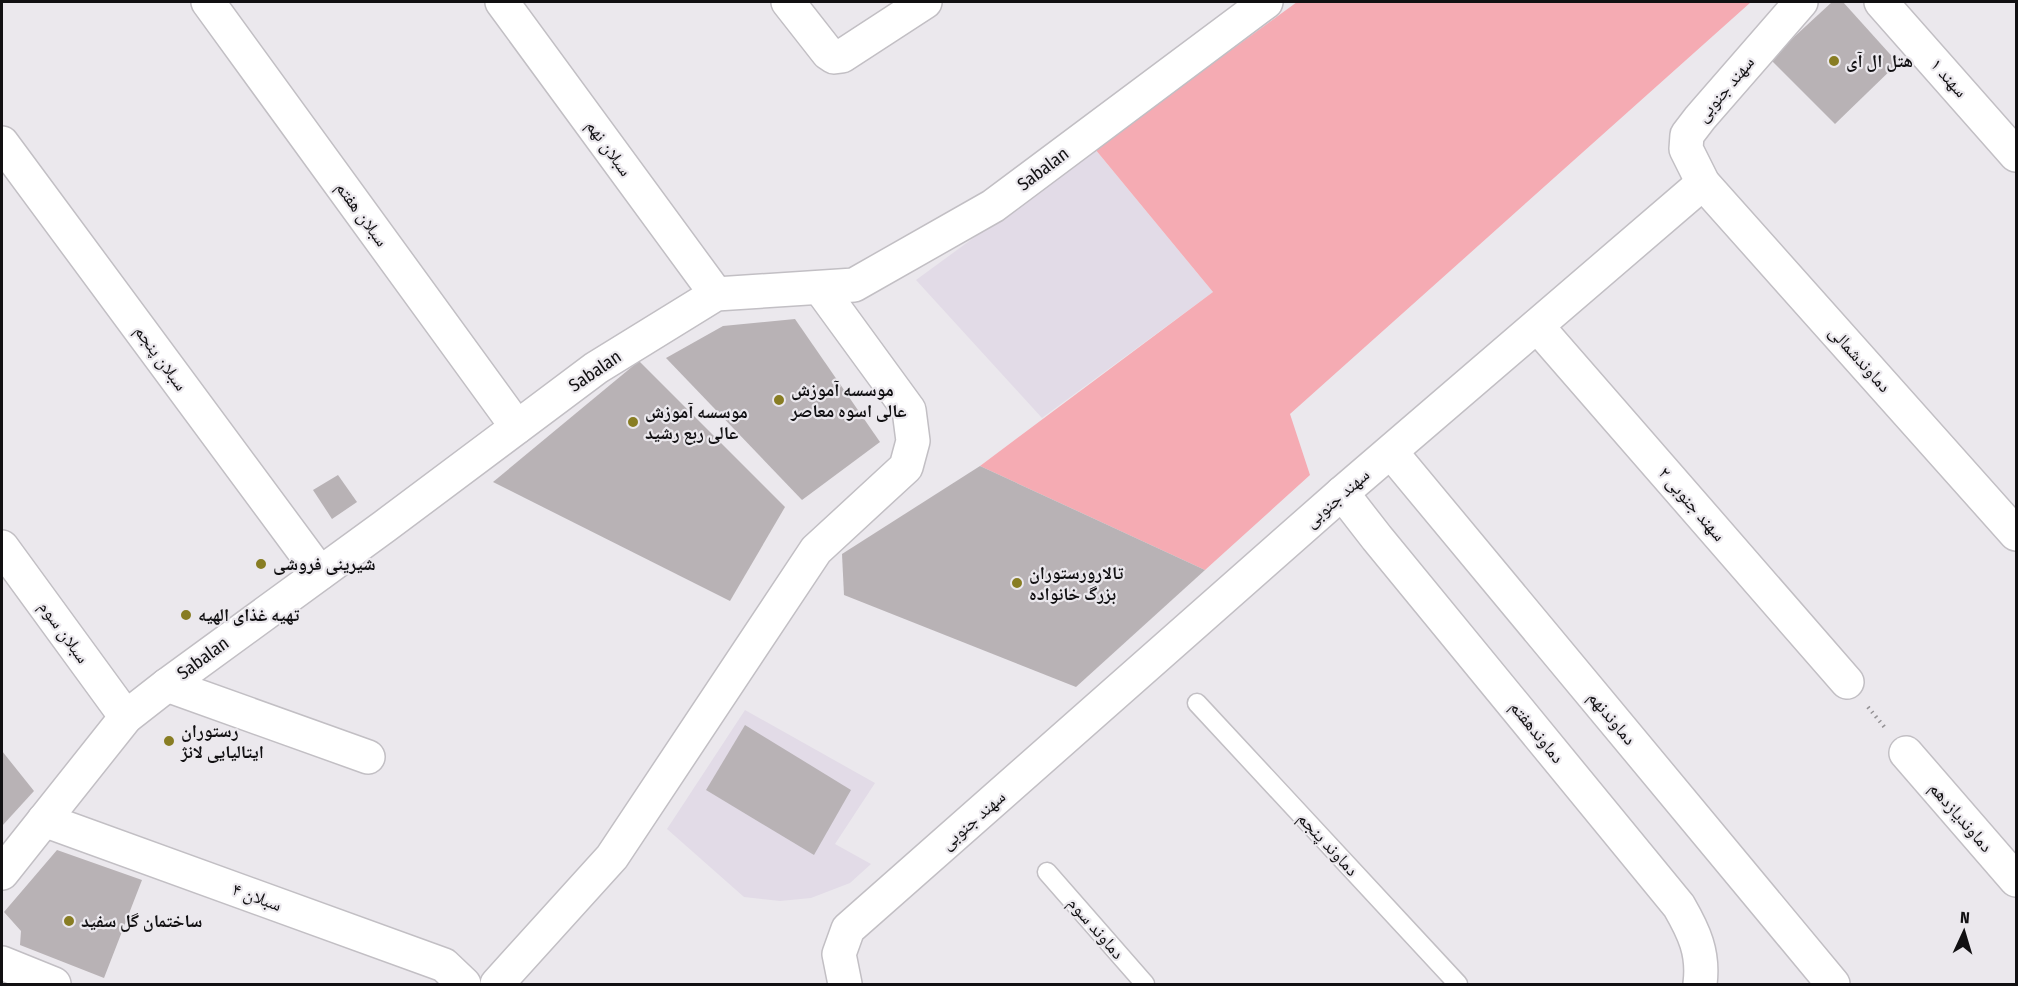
<svg xmlns="http://www.w3.org/2000/svg" width="2018" height="986" font-family="'Fira Sans Condensed','Noto Naskh Arabic',sans-serif">
  <style>
    .built { fill: #e2dbe7 }
    .green { fill: #f5abb3 }
    .building { fill: #b8b2b5 }
    .lines { fill: none; stroke-linecap: round; stroke-linejoin: round }
    .service-casing { stroke: #c2bfc4; stroke-width: 21 }
    .minor-casing { stroke: #c2bfc4; stroke-width: 36 }
    .tertiary-casing { stroke: #c2bfc4; stroke-width: 36 }
    .path { stroke: #939194; stroke-width: 4; stroke-dasharray: 1.5 4.5; stroke-linecap: butt }
    .service { stroke: #fff; stroke-width: 18 }
    .minor { stroke: #fff; stroke-width: 33 }
    .tertiary { stroke: #fff; stroke-width: 33 }
    .poi-dot { fill: #887d23; stroke: #ebe8ed; stroke-width: 2 }
    .labels { text-anchor: middle; dominant-baseline: central; stroke-width: 4.5; stroke-linejoin: round; paint-order: stroke }
    .poi-label { font-size: 18px; font-weight: bold; fill: #111012; stroke: #ebe8ed; text-anchor: start }
    .street-label { font-size: 18px; fill: #111012; stroke: #ebe8ed }
  </style>
  <rect width="100%" height="100%" fill="#ebe8ed"/>
  <g class="built">
    <polygon points="1095,149 1213,292 1042,418 916,280"/>
    <polygon points="745,710 875,783 835,844 871,864 850,883 811,898 780,901 744,897 667,829"/>
  </g>
  <polygon class="green" points="1297,2 1751,2 1290,414 1310,475 1205,570 980,466 1213,292 1095,149"/>
  <g class="building">
    <polygon points="1832,2 1843,2 1898,63 1835,124 1770,59"/>
    <polygon points="795,319 880,442 802,500 666,358 723,326"/>
    <polygon points="639,361 785,507 730,601 493,482"/>
    <polygon points="980,466 1205,570 1076,687 844,595 842,554"/>
    <polygon points="338,475 357,502 332,519 313,490"/>
    <polygon points="745,725 851,790 814,855 706,790"/>
    <polygon points="2,751 34,791 2,826"/>
    <polygon points="57,850 142,880 104,978 20,945 21,931 4,912"/>
  </g>
  <g class="lines">
    <defs>
      <g id="service">
        <polyline points="1197,703 1458,984"/>
        <polyline points="1047,872 1145,984"/>
      </g>
      <g id="minor">
        <polyline points="208,2 517,427"/>
        <polyline points="502,2 716,294"/>
        <polyline points="788,2 828,53 834,57 842,56 925,2"/>
        <polyline points="1801,2 1700,118 1687,135 1686,149 1703,183 2016,534"/>
        <polyline points="1881,2 2016,155"/>
        <polyline points="2,143 320,573"/>
        <polyline points="1537,326 1847,682"/>
        <polyline points="1391,452 1833,984"/>
        <path d="M 1342,493 L 1377,538 L 1679,906 C 1694,932 1704,953 1700,984"/>
        <polyline points="2,547 126,717"/>
        <polyline points="167,685 368,757"/>
        <polyline points="1906,753 2016,880"/>
        <polyline points="44,820 444,965 464,984"/>
        <polyline points="2,963 54,984"/>
        <polyline points="497,984 612,857 816,550 906,467 913,441 909,410 820,288"/>
        <polyline points="845,984 839,954 848,929 1342,493 1703,183"/>
      </g>
      <polyline id="tertiary" points="2,873 126,717 167,685 385,526 596,368 716,294 854,285 993,206 1266,2"/>
    </defs>
    <use href="#service" class="service-casing"/>
    <use href="#minor" class="minor-casing"/>
    <use href="#tertiary" class="tertiary-casing"/>
    <polyline class="path" points="1868,707 1886,729"/>
    <use href="#service" class="service"/>
    <use href="#minor" class="minor"/>
    <use href="#tertiary" class="tertiary"/>
  </g>
  <g class="poi-dot">
    <circle cx="1834" cy="61" r="6"/>
    <circle cx="779" cy="400" r="6"/>
    <circle cx="633" cy="422" r="6"/>
    <circle cx="261" cy="564" r="6"/>
    <circle cx="1017" cy="583" r="6"/>
    <circle cx="186" cy="615" r="6"/>
    <circle cx="169" cy="741" r="6"/>
    <circle cx="69" cy="921" r="6"/>
  </g>
  <g class="labels">
    <g class="poi-label">
      <text x="1846" y="61">هتل ال آی</text>
      <text x="791" y="390">موسسه آموزش<tspan x="791" dy="21">عالی اسوه معاصر</tspan></text>
      <text x="645" y="412">موسسه آموزش<tspan x="645" dy="21">عالی ربع رشید</tspan></text>
      <text x="273" y="564">شیرینی فروشی</text>
      <text x="1029" y="573">تالارورستوران<tspan x="1029" dy="21">بزرگ خانواده</tspan></text>
      <text x="198" y="615">تهیه غذای الهیه</text>
      <text x="181" y="731">رستوران<tspan x="181" dy="21">ایتالیایی لانژ</tspan></text>
      <text x="81" y="921">ساختمان گل سفید</text>
    </g>
    <g class="street-label">
      <text transform="translate(1949 78) rotate(48)">سهند ۱</text>
      <text transform="translate(1725 89) rotate(-50)">سهند جنوبی</text>
      <text transform="translate(609 148) rotate(54)">سبلان نهم</text>
      <text transform="translate(1043 169) rotate(-37)">Sabalan</text>
      <text transform="translate(362 214) rotate(54)">سبلان هفتم</text>
      <text transform="translate(161 358) rotate(54)">سبلان پنجم</text>
      <text transform="translate(1860 359) rotate(48)">دماوندشمالی</text>
      <text transform="translate(595 371) rotate(-34)">Sabalan</text>
      <text transform="translate(1337 498) rotate(-41)">سهند جنوبی</text>
      <text transform="translate(1692 504) rotate(49)">سهند جنوبی ۲</text>
      <text transform="translate(64 632) rotate(54)">سبلان سوم</text>
      <text transform="translate(203 658) rotate(-36)">Sabalan</text>
      <text transform="translate(1612 718) rotate(50)">دماوندنهم</text>
      <text transform="translate(1537 732) rotate(51)">دماوندهفتم</text>
      <text transform="translate(1961 817) rotate(49)">دماوندیازدهم</text>
      <text transform="translate(973 820) rotate(-41)">سهند جنوبی</text>
      <text transform="translate(1328 844) rotate(47)">دماوند پنجم</text>
      <text transform="translate(257 897) rotate(20)">سبلان ۴</text>
      <text transform="translate(1096 928) rotate(49)">دماوند سوم</text>
    </g>
  </g>
  <rect width="2018" height="986" fill="none" stroke="#111012" stroke-width="6"/>
  <g transform="translate(1964 932) rotate(4)" stroke="#ebe8ed" stroke-width="4.5" paint-order="stroke">
  <path d="M0-4.5L10 22L0 15L-10 22Z" fill="#111012"/>
  <text y="-9" font-size="16" font-weight="bold" text-anchor="middle" fill="#111012">N</text>
  </g>
</svg>
